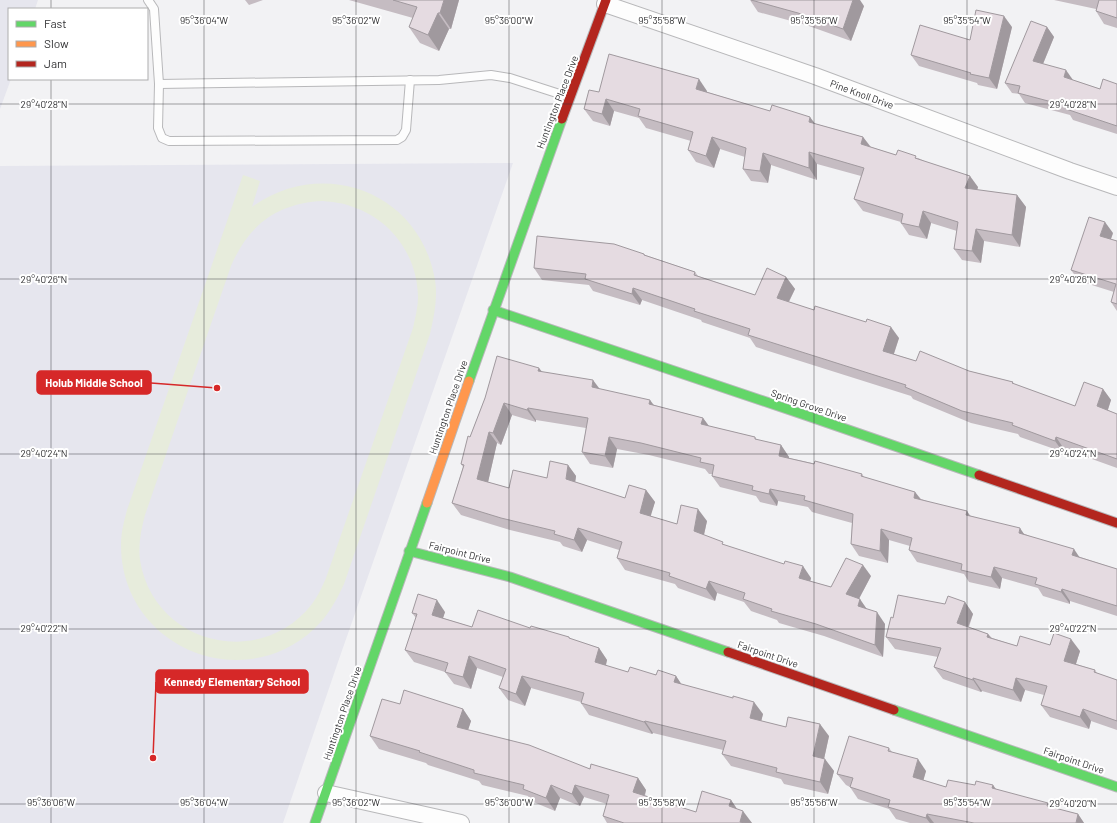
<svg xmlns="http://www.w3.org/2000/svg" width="1117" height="823" font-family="Barlow,sans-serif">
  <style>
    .built { fill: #e6e6ee }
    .green { fill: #e7ecdc; fill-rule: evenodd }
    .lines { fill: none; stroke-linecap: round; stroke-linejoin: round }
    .lane-casing { stroke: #b8b8ba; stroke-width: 10 }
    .street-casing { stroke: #b8b8ba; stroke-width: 18 }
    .fast-casing { stroke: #b8b8ba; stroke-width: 11 }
    .slow-casing { stroke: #b8b8ba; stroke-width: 11 }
    .jam-casing { stroke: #b8b8ba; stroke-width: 11 }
    .lane { stroke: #fdfdfd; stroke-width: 8 }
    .street { stroke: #fdfdfd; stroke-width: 16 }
    .fast { stroke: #63d668; stroke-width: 9 }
    .slow { stroke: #ff974d; stroke-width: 9 }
    .jam { stroke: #b3261e; stroke-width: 9 }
    .wall { fill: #c5bcc2 }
    .shaded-wall { fill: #a0999e }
    .building { fill: #e5dbe1; stroke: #a0999e }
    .ticks { fill: none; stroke: #333335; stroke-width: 1; stroke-opacity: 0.45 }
    .labels { text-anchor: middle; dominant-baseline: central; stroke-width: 4; stroke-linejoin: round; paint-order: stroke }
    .street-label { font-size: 10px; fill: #333335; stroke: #fff }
    .ticks-label { font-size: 10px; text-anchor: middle; fill: #333335; stroke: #fff; stroke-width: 4; stroke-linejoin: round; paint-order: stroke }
    .leader { fill: none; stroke: #d62828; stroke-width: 1.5 }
    .callout-dot { fill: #d62828; stroke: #fff; stroke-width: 1.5 }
    .callout { fill: #d62828; stroke: #d62828; stroke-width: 1.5 }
    .callout-label { font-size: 11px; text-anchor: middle; font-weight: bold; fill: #fff }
  </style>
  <rect width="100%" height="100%" fill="#f2f2f4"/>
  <g class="built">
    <polygon points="0,0 38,0 35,9 9,9 9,79 11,79 0,109"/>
    <polygon points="513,163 338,662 283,823 0,823 0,166"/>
  </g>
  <path class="green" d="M 243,175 L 260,181 L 252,207 C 323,156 420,192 435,280 C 438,298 434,316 430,334 L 344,584 C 336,601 328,616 314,629 C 241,697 121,646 121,545 C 121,533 124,521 127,510 ZM 323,201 C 333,202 344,203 353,207 C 392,220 418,257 418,298 C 418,308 415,318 413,328 L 326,578 C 322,587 318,596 312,604 C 260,671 153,644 140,560 C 138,545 141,530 145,515 L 231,266 C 249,224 278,203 323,201 Z"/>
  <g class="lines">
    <defs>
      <g id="lane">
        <polyline points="148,0 154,9 159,84 439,80 491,75 510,78 569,97"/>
        <polyline points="159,84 158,128 162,138 169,141 397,140 402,137 406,130 410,80"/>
      </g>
      <g id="street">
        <polyline points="605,4 815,76 1070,171 1117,187"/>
        <polyline points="326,793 461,823"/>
      </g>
      <g id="fast">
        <polyline points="493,310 805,415 979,475"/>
        <polyline points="469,381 562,119"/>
        <polyline points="409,551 510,577 728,652"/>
        <polyline points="894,710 1117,787"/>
        <polyline points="315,823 427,503"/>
      </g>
      <polyline id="slow" points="427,503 469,381"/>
      <g id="jam">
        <polyline points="562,119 606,0"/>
        <polyline points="979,475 1117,523"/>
        <polyline points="728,652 894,710"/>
      </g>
    </defs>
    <use href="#lane" class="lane-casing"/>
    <use href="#street" class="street-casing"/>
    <use href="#fast" class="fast-casing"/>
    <use href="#slow" class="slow-casing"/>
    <use href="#jam" class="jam-casing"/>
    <use href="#lane" class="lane"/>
    <use href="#street" class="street"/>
    <use href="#fast" class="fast"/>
    <use href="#slow" class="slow"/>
    <use href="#jam" class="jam"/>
  </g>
  <g class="wall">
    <polygon points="245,0 263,0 249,5"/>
    <polygon points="349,0 459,0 451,29 449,29 439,51 420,43 409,27 413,18"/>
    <polygon points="750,0 864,6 851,41 806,25 758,12"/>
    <polygon points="1054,0 1117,0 1117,28 1104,24 1096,11 1096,9"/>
    <polygon points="1012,27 997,89 978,85 977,83 919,66 911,55 970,40"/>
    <polygon points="1047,27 1054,37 1043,64 1073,80 1100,89 1117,84 1117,134 1073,120 1070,115 1025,103 1019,94 1012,93 1005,83"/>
    <polygon points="707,91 707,92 770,111 863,137 871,147 896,155 918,158 978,187 977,190 1017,195 1026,207 1020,247 984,241 981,263 962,260 954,249 957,231 931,223 927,239 909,235 901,223 901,222 863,211 854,199 861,176 817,164 817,180 771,165 768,183 751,181 743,169 745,157 720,149 714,168 696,162 688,150 691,141 646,128 639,118 614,111 610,126 593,121 584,109 599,92"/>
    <polygon points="1113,233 1111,239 1117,241 1117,311 1111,302 1114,292 1079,281 1071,270"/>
    <polygon points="644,254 645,255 695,272 698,276 755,295 786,277 795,289 789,302 899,338 894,354 916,361 969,371 1013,382 1014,384 1075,406 1103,389 1111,400 1108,410 1117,414 1117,468 1064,449 1063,452 1020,437 1018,434 971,423 913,399 911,396 756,347 750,338 702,322 701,320 642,300 640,305 593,291 589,285 542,280 534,268"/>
    <polygon points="542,372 654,405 703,418 709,426 755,437 757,440 781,445 789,457 789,458 862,474 864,477 915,492 921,499 1025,534 1080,557 1117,569 1117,616 1070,601 1070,604 1043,596 1038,588 1002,578 1000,589 969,582 964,574 917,562 909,550 910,546 889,540 888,563 859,556 851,544 852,523 812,512 808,507 778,501 777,506 760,502 756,496 720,487 712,476 712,474 709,474 705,469 649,455 617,449 613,468 590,464 582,452 586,428 536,420 536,422 512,415 501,445 497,443 488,482 509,488 547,478 568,465 576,476 575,482 625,498 646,490 655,502 650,516 677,524 707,521 704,535 725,545 811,578 810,581 831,587 871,576 859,599 867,609 885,624 883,657 824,636 779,623 777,620 751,611 744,602 717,593 715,601 678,588 675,584 625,570 617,558 619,550 587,540 582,552 563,546 560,542 510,530 461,515 452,503 463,467 461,464 470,437 485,398"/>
    <polygon points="965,602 973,614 969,627 988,634 992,638 1017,646 1050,645 1080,651 1076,664 1095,670 1097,673 1117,680 1117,730 1091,721 1089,729 1050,717 1041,705 1044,695 1025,690 1021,702 982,691 981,692 943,679 934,667 938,657 895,649 886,637 893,618 945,604"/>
    <polygon points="445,612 443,618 472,627 530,628 569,637 571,639 599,648 607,660 606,666 628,672 676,676 681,684 763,714 761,721 786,727 829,736 824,759 834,771 828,794 784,784 781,779 731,766 722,754 723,750 653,733 652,734 589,715 581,703 581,702 531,688 525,706 508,700 499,688 503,677 477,668 471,689 454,684 445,672 414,662 405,650 416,618 412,613"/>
    <polygon points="400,704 463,709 471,721 468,730 590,769 638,778 646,790 645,796 696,812 731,800 737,809 752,823 607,823 603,816 607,804 584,797 580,806 560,798 555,811 531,801 528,796 482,785 479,781 428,765 426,763 379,749 370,736"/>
    <polygon points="889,748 892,752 926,771 923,780 946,787 993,785 996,789 1050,807 1078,814 1084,823 910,823 896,819 889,809 858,799 850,787 846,785 837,774"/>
  </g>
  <g class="shaded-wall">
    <polygon points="444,0 459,0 451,29 440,13"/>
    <polygon points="853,0 860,0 864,6 851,41 843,29"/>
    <polygon points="438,13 449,29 439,51 428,35"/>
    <polygon points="1004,16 1012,27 997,89 989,78"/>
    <polygon points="1047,27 1054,37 1040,71 1033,61"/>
    <polygon points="1066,70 1073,80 1064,77"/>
    <polygon points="699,79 707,91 704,101 696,89"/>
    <polygon points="606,99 614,111 610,126 602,114"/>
    <polygon points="810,117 819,129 809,122"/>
    <polygon points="712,137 720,149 714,168 706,156"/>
    <polygon points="863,137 872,149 861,144"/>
    <polygon points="809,152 817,164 817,180 809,168"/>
    <polygon points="763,153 771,165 768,183 760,171"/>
    <polygon points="970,176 978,187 974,200 965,188"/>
    <polygon points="1017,195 1026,207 1020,247 1012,235"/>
    <polygon points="923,211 931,223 927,239 919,227"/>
    <polygon points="1105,222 1113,233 1108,247 1100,236"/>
    <polygon points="976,229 984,241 981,263 972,251"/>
    <polygon points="786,277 795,289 785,309 777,298"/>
    <polygon points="633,288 642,300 640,305 632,294"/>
    <polygon points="891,327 899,338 891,362 883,351"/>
    <polygon points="539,368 548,379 538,371"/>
    <polygon points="593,380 602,392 592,387"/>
    <polygon points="1103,389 1111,400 1105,418 1097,406"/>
    <polygon points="650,400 659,412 649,404"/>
    <polygon points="504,403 512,415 501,445 493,433"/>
    <polygon points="528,408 536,420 536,422 527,410"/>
    <polygon points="703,418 711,429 701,424"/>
    <polygon points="489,432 497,443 486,491 477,479"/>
    <polygon points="609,437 617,449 613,468 605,456"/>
    <polygon points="1056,437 1064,449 1063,452 1055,441"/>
    <polygon points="781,445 789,457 787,468 779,456"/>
    <polygon points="568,465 576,476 574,491 566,479"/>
    <polygon points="770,489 778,501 777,506 769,494"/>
    <polygon points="646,490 655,502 648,525 640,513"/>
    <polygon points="915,492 924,504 914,498"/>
    <polygon points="698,509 707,521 702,543 694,531"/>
    <polygon points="967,511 975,523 966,515"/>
    <polygon points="578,528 587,540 582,552 574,540"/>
    <polygon points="1020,528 1028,540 1019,533"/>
    <polygon points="881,529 889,540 888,563 880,551"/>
    <polygon points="1074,549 1082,561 1072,555"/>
    <polygon points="863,565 871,576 855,606 846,594"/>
    <polygon points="803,566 811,578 808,590 799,578"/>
    <polygon points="994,567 1002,578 1000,589 991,577"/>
    <polygon points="709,581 717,593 715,601 706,589"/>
    <polygon points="1062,589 1070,601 1070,604 1061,592"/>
    <polygon points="860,599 868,611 858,606"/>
    <polygon points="437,600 445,612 440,627 432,615"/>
    <polygon points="965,602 973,614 965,635 957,623"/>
    <polygon points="877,612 885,624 883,657 875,645"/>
    <polygon points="988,634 997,646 987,637"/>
    <polygon points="1071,639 1080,651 1073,673 1064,661"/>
    <polygon points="599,648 607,660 603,675 595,662"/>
    <polygon points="469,656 477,668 471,689 463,677"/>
    <polygon points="522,676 531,688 525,706 516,694"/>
    <polygon points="676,676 684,688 674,682"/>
    <polygon points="973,678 982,691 981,692 973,680"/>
    <polygon points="1016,678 1025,690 1021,702 1013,690"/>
    <polygon points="754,702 763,714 759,730 750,718"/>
    <polygon points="463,709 471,721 465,739 457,727"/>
    <polygon points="1083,709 1091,721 1089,729 1080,717"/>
    <polygon points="645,721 653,733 652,734 644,722"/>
    <polygon points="820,724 829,736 822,768 813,756"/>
    <polygon points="825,759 834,771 828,794 820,782"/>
    <polygon points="918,759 926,771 921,789 913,777"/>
    <polygon points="638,778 646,790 642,804 633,792"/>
    <polygon points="551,785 560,798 555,811 546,798"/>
    <polygon points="575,785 584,797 580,806 572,794"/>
    <polygon points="993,785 1001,797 992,788"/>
    <polygon points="731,800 739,812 729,806"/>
    <polygon points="743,811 752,823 741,823 740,822"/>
    <polygon points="927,814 934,823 930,823 926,818"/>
    <polygon points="1078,814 1084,823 1076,823"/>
  </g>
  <g class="building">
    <polygon points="393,0 444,0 440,13 438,13 428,35 409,27 417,7"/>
    <polygon points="751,0 853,0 843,29 798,13"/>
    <polygon points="1099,0 1117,0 1117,18 1096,11"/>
    <polygon points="976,10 1004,16 989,78 970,74 971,73 911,55 920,25 970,40"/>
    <polygon points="1031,21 1047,27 1033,61 1066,70 1064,77 1100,89 1103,79 1117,84 1117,126 1066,109 1067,106 1018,93 1020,86 1005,83"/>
    <polygon points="609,54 699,79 696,89 770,111 772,105 810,117 809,122 863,137 861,144 896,155 898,150 916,156 915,158 970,176 965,188 1017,195 1012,235 976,229 972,251 954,249 958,222 923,211 919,227 901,223 903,214 854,199 864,168 809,152 809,168 763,153 760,171 743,169 746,148 712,137 706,156 688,150 693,132 638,116 640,109 606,99 602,114 584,109 589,90 599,92"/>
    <polygon points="1089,217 1105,222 1100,236 1117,241 1117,304 1111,302 1116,284 1071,270"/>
    <polygon points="537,236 614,244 644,254 644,255 695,272 694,275 755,295 767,268 786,277 777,298 814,310 815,306 866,322 867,319 891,327 883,351 916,361 920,351 969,371 1013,382 1012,383 1075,406 1084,382 1103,389 1097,406 1117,414 1117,459 1056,437 1055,441 1012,425 1013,423 962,411 905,387 906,385 748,335 750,329 694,311 695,309 633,288 632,294 585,279 586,274 534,268"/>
    <polygon points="497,356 539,368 538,371 593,380 592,387 650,400 649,404 703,418 701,424 755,437 755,439 781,445 779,456 814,464 815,461 862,474 861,476 915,492 914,498 967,511 966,515 1020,528 1019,533 1074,549 1072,555 1117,569 1117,606 1062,589 1061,592 1035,584 1037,578 994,567 991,577 961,570 962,564 909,550 912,538 881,529 880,551 851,544 853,514 804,500 805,496 770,489 769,494 752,490 753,486 712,476 714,465 700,462 701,458 641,443 609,437 605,456 582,452 588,418 528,408 527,410 504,403 493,433 489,432 477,479 509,488 513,470 547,478 550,461 568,465 566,479 625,498 629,485 646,490 640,513 677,524 681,505 698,509 694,531 723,542 722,544 784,564 785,561 803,566 799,578 831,587 846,558 863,565 846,594 860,599 858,606 877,612 875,645 816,624 771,611 772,609 743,599 745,593 709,581 706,589 669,576 670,573 617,558 622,542 578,528 574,540 554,534 555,531 501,518 452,503 464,465 461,464 468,436 470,437 485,398"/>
    <polygon points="418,594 437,600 432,615 472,627 478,610 530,628 531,626 569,637 569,638 599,648 595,662 628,672 630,667 656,675 658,670 676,676 674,682 733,698 733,696 754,702 750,718 786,727 788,717 820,724 813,756 825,759 820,782 776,772 777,768 722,754 726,741 645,721 644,722 581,703 584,693 522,676 516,694 499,688 506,669 469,656 463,677 445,672 448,663 405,650 417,614 412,613"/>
    <polygon points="898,595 945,604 948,596 965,602 957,623 988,634 987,637 1017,646 1020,636 1050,645 1054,633 1071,639 1064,661 1095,670 1094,672 1117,680 1117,721 1083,709 1080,717 1041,705 1047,686 1016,678 1013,690 973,678 973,680 934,667 941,648 886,637 891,617 893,618"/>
    <polygon points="404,690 463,709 457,727 529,745 590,769 591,764 638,778 633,792 696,812 702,791 731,800 729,806 743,811 740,822 745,823 624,823 603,816 609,795 575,785 572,794 551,785 546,798 523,789 524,785 474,773 474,770 419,752 420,751 370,736 382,699 400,704"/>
    <polygon points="849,736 889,748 888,751 918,759 913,777 946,787 948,780 975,785 976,781 993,785 992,788 1048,803 1047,806 1078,814 1076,823 974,823 927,814 926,818 888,807 890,800 850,787 853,778 837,774"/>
  </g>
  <path class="ticks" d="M 51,0 L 51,9M 204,0 L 204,823M 356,0 L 356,823M 509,0 L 509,823M 662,0 L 662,823M 814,0 L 814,823M 967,0 L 967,823M 51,79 L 51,823M 0,104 L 1117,104M 0,279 L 1117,279M 0,454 L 1117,454M 0,629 L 1117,629M 0,804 L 1117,804"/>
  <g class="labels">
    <g class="street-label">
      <text transform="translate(862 94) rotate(20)">Pine Knoll Drive</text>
      <text transform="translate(557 102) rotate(-69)">Huntington Place Drive</text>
      <text transform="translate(809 405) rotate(19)">Spring Grove Drive</text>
      <text transform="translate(448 407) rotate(-71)">Huntington Place Drive</text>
      <text transform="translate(460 552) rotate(14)">Fairpoint Drive</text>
      <text transform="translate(768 654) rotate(19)">Fairpoint Drive</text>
      <text transform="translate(342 713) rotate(-71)">Huntington Place Drive</text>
      <text transform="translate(1074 760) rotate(19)">Fairpoint Drive</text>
    </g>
  </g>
  <g class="ticks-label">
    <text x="204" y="24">95°36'04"W</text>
    <text x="356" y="24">95°36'02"W</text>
    <text x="509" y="24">95°36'00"W</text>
    <text x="662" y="24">95°35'58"W</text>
    <text x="814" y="24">95°35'56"W</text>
    <text x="967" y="24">95°35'54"W</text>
    <text x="44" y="108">29°40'28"N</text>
    <text x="1073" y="108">29°40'28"N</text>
    <text x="44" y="283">29°40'26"N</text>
    <text x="1073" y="283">29°40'26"N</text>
    <text x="44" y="457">29°40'24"N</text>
    <text x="1073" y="457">29°40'24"N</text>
    <text x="44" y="632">29°40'22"N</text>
    <text x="1073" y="632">29°40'22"N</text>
    <text x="51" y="806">95°36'06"W</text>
    <text x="204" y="806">95°36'04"W</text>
    <text x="356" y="806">95°36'02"W</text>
    <text x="509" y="806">95°36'00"W</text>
    <text x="662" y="806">95°35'58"W</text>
    <text x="814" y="806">95°35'56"W</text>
    <text x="967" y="806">95°35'54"W</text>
    <text x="1073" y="807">29°40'20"N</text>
  </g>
  <path class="leader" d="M217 388L151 383M153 758L156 682"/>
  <g class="callout-dot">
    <circle cx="217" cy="388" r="4"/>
    <circle cx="153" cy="758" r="4"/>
  </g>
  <g class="callout">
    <rect x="37" y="371" width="114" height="23" rx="4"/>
    <rect x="156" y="670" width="152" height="23" rx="4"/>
  </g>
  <g class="callout-label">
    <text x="94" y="387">Holub Middle School</text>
    <text x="232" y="686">Kennedy Elementary School</text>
  </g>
  <rect x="8" y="8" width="140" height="72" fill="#ffffff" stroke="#adadae"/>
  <rect x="16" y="21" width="20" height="6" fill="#63d668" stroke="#adadae"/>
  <text x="44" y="28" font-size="12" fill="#333335">Fast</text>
  <rect x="16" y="41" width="20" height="6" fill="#ff974d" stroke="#adadae"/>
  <text x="44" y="48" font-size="12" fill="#333335">Slow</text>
  <rect x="16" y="61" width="20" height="6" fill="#b3261e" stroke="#adadae"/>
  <text x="44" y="68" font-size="12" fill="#333335">Jam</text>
</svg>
